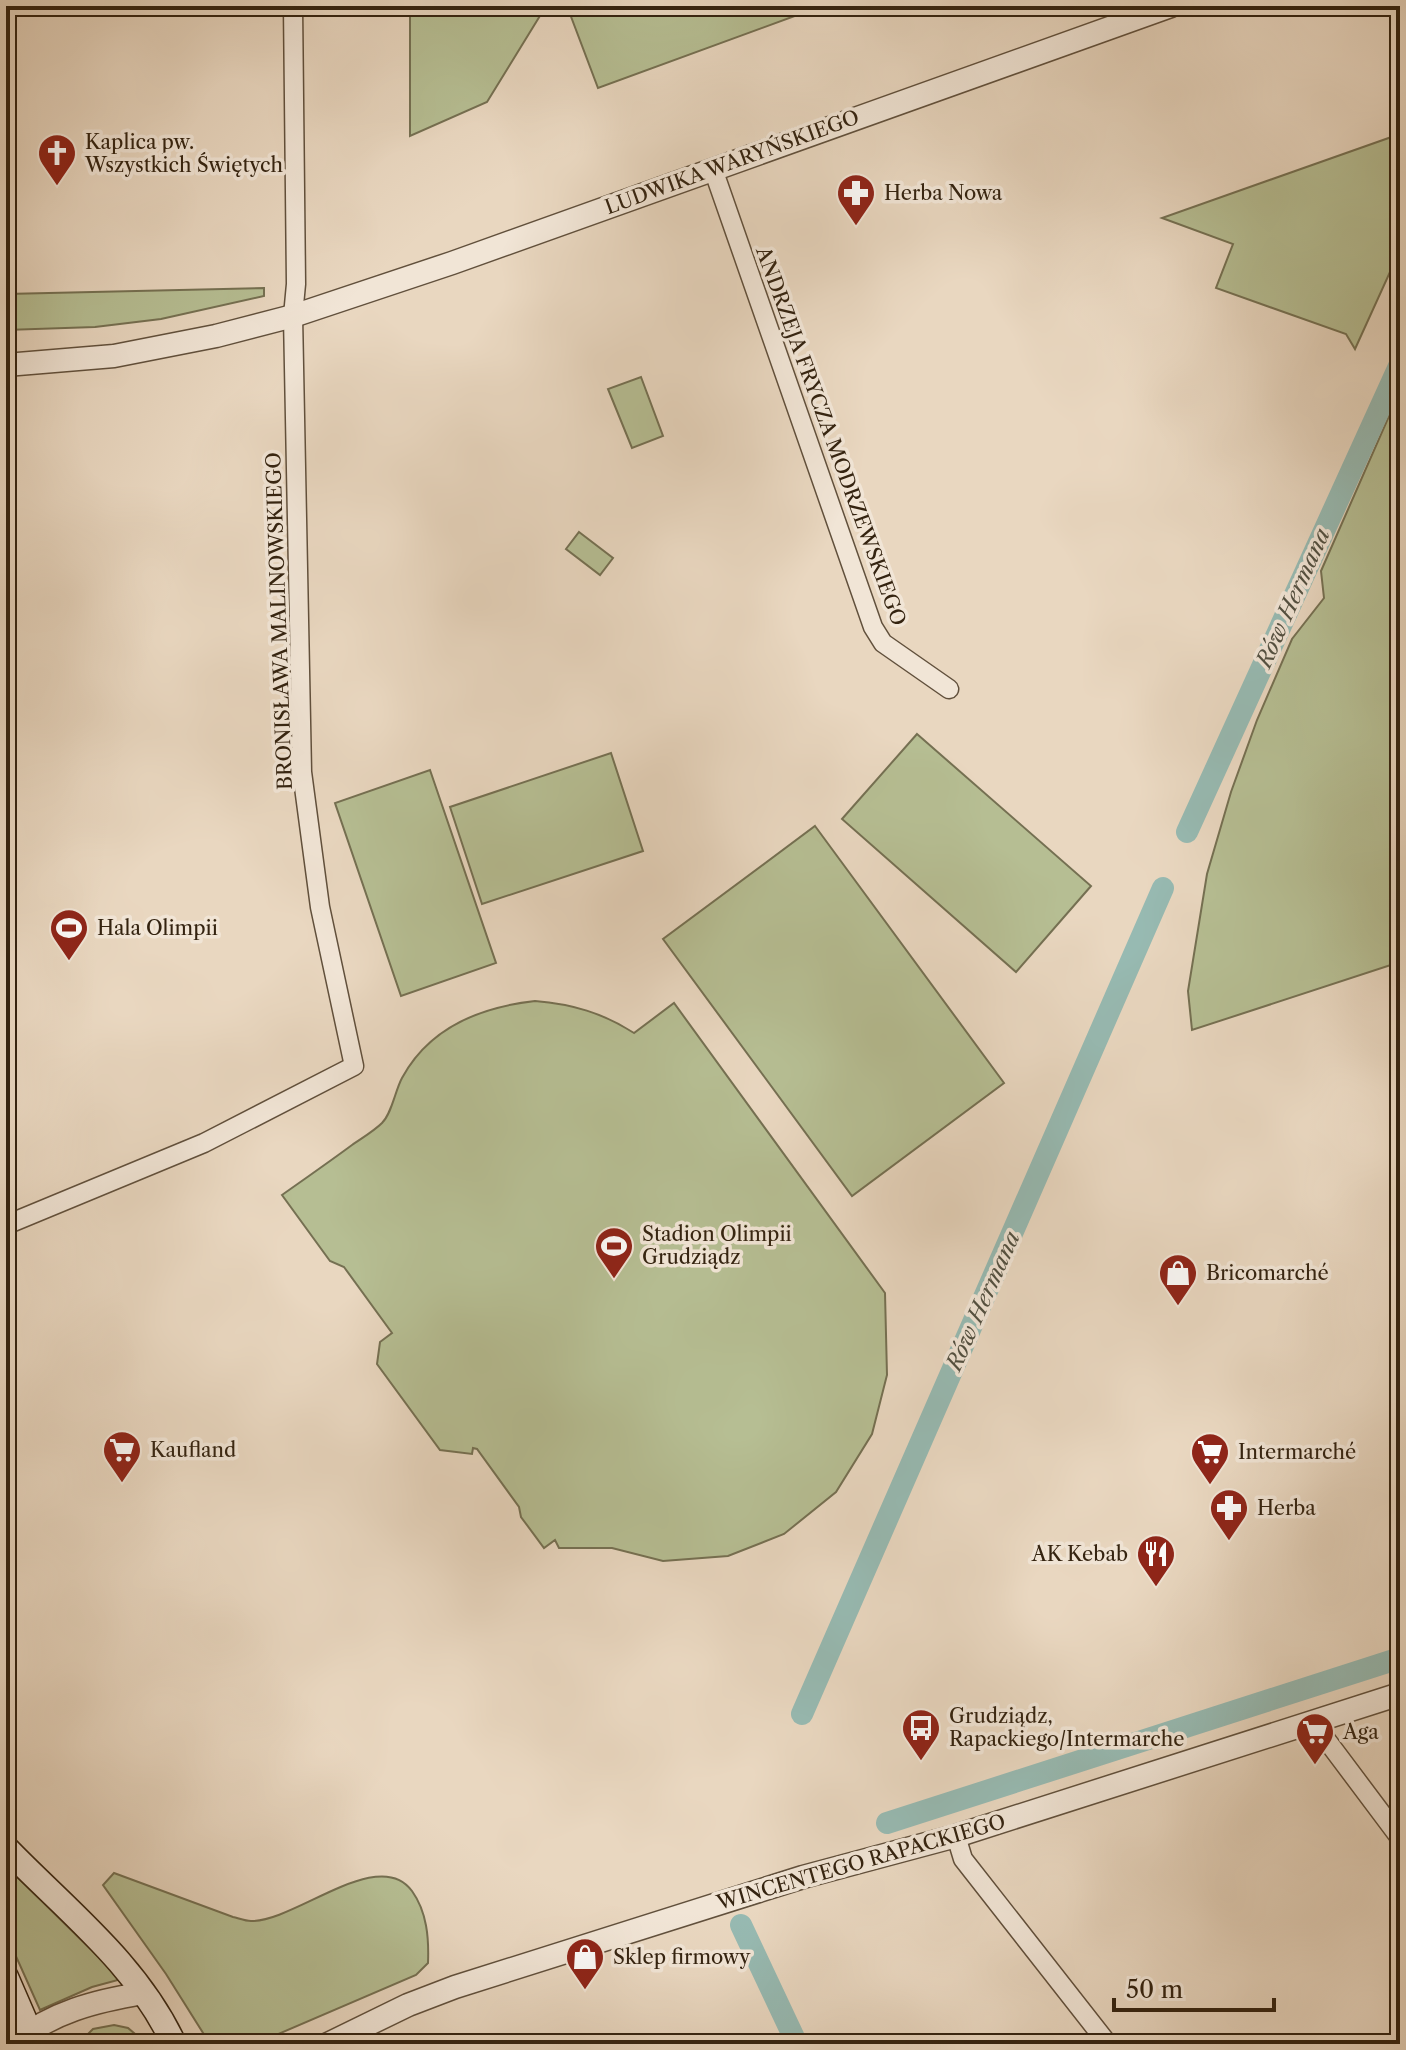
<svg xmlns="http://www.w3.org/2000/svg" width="1406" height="2050" font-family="'Libre Caslon Text',serif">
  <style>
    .green { fill: #b6be93; stroke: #757052; stroke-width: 2 }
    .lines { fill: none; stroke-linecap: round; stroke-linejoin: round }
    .canal { stroke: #97bab2; stroke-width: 22 }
    .minor-casing { stroke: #61503c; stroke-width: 21 }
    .tertiary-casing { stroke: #61503c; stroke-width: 25 }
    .secondary-casing { stroke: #342310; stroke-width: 27 }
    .minor { stroke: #f1e5d6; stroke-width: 18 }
    .tertiary { stroke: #f1e5d6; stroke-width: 22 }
    .secondary { stroke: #f1e5d6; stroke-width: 24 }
    .labels { text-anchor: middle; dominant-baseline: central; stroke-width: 7; stroke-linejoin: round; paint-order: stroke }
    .poi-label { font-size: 20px; fill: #342310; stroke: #f1e5d6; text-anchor: start }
    .street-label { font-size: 20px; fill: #342310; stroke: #f1e5d6 }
    .water-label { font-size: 22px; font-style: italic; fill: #525041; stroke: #f1e5d6 }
  </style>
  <rect width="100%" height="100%" fill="#e9d7c0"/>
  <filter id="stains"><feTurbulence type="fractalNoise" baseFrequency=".0025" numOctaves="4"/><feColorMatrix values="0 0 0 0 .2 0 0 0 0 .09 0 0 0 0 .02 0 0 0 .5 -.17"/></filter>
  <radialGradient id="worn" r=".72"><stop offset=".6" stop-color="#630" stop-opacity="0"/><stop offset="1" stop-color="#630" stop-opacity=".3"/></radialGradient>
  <g class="green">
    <polygon points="410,6 546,6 487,102 410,136"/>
    <polygon points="567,6 822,6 598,88"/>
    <polygon points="1400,134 1400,250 1355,349 1346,334 1216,288 1233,244 1162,218"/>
    <polygon points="264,288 264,296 161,319 95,327 6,330 6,294"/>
    <polygon points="641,377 663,436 632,448 608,389"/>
    <polygon points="1400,391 1400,962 1192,1030 1188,991 1207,874 1231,792 1257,720 1292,639 1324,598 1321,571"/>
    <polygon points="579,532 613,558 600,575 566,549"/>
    <polygon points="917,734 1091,886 1016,972 842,819"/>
    <polygon points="611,753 643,851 482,904 450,807"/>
    <polygon points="430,770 496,963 401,996 335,803"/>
    <polygon points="815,826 1004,1083 852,1196 663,939"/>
    <path d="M 535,1001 C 572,1004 603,1013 634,1033 L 674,1003 L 885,1293 L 887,1375 L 872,1434 L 836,1492 L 784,1534 L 728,1556 L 663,1561 L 612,1548 L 559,1548 L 555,1540 L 544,1548 L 521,1517 L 519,1507 L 477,1449 L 473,1448 L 472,1454 L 440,1450 L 377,1364 L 380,1342 L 392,1333 L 344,1267 L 330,1261 L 282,1195 C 306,1178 329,1162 352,1145 C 362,1138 374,1131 382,1123 C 392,1113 395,1091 402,1078 C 429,1028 481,1007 535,1001 Z"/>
    <polygon points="6,1866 119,1977 118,1980 92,1987 40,2010 6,1934"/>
    <path d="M 114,1873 L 233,1917 C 238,1918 245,1921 251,1921 C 295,1922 379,1845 412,1891 C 427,1912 429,1938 428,1963 L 416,1975 L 255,2044 L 210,2044 L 166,1974 L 103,1885 Z"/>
    <polygon points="114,2025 128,2028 147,2044 78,2044 93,2029"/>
  </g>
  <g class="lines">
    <g class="canal">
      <polyline points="1187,832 1400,364"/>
      <polyline points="802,1714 1163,888"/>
      <polyline points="887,1823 1400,1658"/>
      <polyline points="741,1925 797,2044"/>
    </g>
    <defs>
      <g id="minor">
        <polyline points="713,169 873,627 883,643 949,689"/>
        <polyline points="6,1225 204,1143 354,1066 320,907 302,772 293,316 296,284 293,6"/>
        <polyline points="1319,1720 1325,1738 1400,1838"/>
        <polyline points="956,1836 963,1859 1108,2044"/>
      </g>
      <g id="tertiary">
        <polyline points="6,365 114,356 216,336 293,316 452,263 1171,6"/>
        <path d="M 12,2044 C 52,2012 95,2001 144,1993"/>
        <polyline points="328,2044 408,2005 455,1987 803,1877 956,1836 1400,1694"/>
      </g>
      <g id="secondary">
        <path d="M 6,1848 C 66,1910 137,1964 174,2044"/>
        <polyline points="6,1977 35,2044"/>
      </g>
    </defs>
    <use href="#minor" class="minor-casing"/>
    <use href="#tertiary" class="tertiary-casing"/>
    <use href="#secondary" class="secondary-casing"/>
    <use href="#minor" class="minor"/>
    <use href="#tertiary" class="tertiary"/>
    <use href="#secondary" class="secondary"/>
  </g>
  <defs>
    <symbol id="church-pin" viewBox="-11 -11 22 30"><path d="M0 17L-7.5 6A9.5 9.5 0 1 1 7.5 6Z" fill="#8f2418" stroke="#f1e5d6"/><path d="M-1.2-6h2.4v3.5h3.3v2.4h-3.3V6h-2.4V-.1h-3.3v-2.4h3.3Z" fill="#fff"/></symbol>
    <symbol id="pharmacy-pin" viewBox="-11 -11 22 30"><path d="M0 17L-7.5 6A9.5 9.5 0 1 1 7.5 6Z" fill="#8f2418" stroke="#f1e5d6"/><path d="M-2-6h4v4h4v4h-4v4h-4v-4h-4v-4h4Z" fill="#fff"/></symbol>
    <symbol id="stadium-pin" viewBox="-11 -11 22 30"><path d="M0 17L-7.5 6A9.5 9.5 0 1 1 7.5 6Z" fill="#8f2418" stroke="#f1e5d6"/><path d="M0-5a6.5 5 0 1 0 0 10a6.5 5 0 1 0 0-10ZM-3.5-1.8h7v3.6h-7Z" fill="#fff"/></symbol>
    <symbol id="shop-pin" viewBox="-11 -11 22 30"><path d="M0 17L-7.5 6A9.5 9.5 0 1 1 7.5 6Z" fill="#8f2418" stroke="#f1e5d6"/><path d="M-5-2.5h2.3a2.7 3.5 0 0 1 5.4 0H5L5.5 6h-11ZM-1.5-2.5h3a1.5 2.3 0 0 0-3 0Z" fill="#fff"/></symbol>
    <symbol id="supermarket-pin" viewBox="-11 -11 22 30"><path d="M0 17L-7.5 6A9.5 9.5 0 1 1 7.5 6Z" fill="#8f2418" stroke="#f1e5d6"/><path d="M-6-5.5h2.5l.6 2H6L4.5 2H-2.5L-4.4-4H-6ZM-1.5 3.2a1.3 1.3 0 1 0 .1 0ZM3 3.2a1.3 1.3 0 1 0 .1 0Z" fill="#fff"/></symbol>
    <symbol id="restaurant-pin" viewBox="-11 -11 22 30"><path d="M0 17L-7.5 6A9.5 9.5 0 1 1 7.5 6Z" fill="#8f2418" stroke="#f1e5d6"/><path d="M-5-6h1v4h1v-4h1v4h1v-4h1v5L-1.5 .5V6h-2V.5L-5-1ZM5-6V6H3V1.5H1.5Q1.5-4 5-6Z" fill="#fff"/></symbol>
    <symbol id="bus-pin" viewBox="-11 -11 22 30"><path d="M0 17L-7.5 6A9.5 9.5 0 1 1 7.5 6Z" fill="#8f2418" stroke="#f1e5d6"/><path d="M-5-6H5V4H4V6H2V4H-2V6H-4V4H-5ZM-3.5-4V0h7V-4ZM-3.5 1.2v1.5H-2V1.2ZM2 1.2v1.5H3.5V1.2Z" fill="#fff"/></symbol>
  </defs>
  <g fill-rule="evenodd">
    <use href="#church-pin" x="35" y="131" width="44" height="60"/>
    <use href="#pharmacy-pin" x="834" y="171" width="44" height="60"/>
    <use href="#stadium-pin" x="47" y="906" width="44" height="60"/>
    <use href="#stadium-pin" x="592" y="1224" width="44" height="60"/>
    <use href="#shop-pin" x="1156" y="1251" width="44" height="60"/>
    <use href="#supermarket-pin" x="100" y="1428" width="44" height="60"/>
    <use href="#supermarket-pin" x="1188" y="1430" width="44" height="60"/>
    <use href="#pharmacy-pin" x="1207" y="1486" width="44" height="60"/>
    <use href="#restaurant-pin" x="1134" y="1532" width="44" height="60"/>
    <use href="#bus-pin" x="899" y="1706" width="44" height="60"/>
    <use href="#supermarket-pin" x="1293" y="1710" width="44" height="60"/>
    <use href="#shop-pin" x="563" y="1935" width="44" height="60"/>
  </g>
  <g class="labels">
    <g class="poi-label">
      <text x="85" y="142">Kaplica pw.<tspan x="85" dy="23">Wszystkich Świętych</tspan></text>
      <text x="884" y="193">Herba Nowa</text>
      <text x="97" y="928">Hala Olimpii</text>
      <text x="642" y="1234">Stadion Olimpii<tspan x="642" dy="23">Grudziądz</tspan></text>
      <text x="1206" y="1273">Bricomarché</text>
      <text x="150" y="1450">Kaufland</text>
      <text x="1238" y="1452">Intermarché</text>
      <text x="1257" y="1508">Herba</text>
      <text x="1128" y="1554" text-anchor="end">AK Kebab</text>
      <text x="949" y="1716">Grudziądz,<tspan x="949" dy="23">Rapackiego/Intermarche</tspan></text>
      <text x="1343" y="1732">Aga</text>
      <text x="613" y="1957">Sklep firmowy</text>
    </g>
    <g class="street-label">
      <text transform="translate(732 162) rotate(-20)">LUDWIKA WARYŃSKIEGO</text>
      <text transform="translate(831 436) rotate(70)">ANDRZEJA FRYCZA MODRZEWSKIEGO</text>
      <text transform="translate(279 621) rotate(-92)">BRONISŁAWA MALINOWSKIEGO</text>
      <text transform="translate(861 1862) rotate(-16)">WINCENTEGO RAPACKIEGO</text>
    </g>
    <g class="water-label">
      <text transform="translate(1293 598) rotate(-66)">Rów Hermana</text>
      <text transform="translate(983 1301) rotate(-66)">Rów Hermana</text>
    </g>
  </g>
  <rect width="1406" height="2050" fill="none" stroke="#e9d7c0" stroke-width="32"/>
  <rect x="8" y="8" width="1390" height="2034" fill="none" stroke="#342310" stroke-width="4"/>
  <rect x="16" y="16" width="1374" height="2018" fill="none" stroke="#342310" stroke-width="2"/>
  <path d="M1114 1998v12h160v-12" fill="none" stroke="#342310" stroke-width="4"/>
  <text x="1126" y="1998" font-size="24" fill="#342310" stroke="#f1e5d6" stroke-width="6" paint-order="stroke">50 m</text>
  <rect width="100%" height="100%" filter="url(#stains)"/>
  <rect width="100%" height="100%" fill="url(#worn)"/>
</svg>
